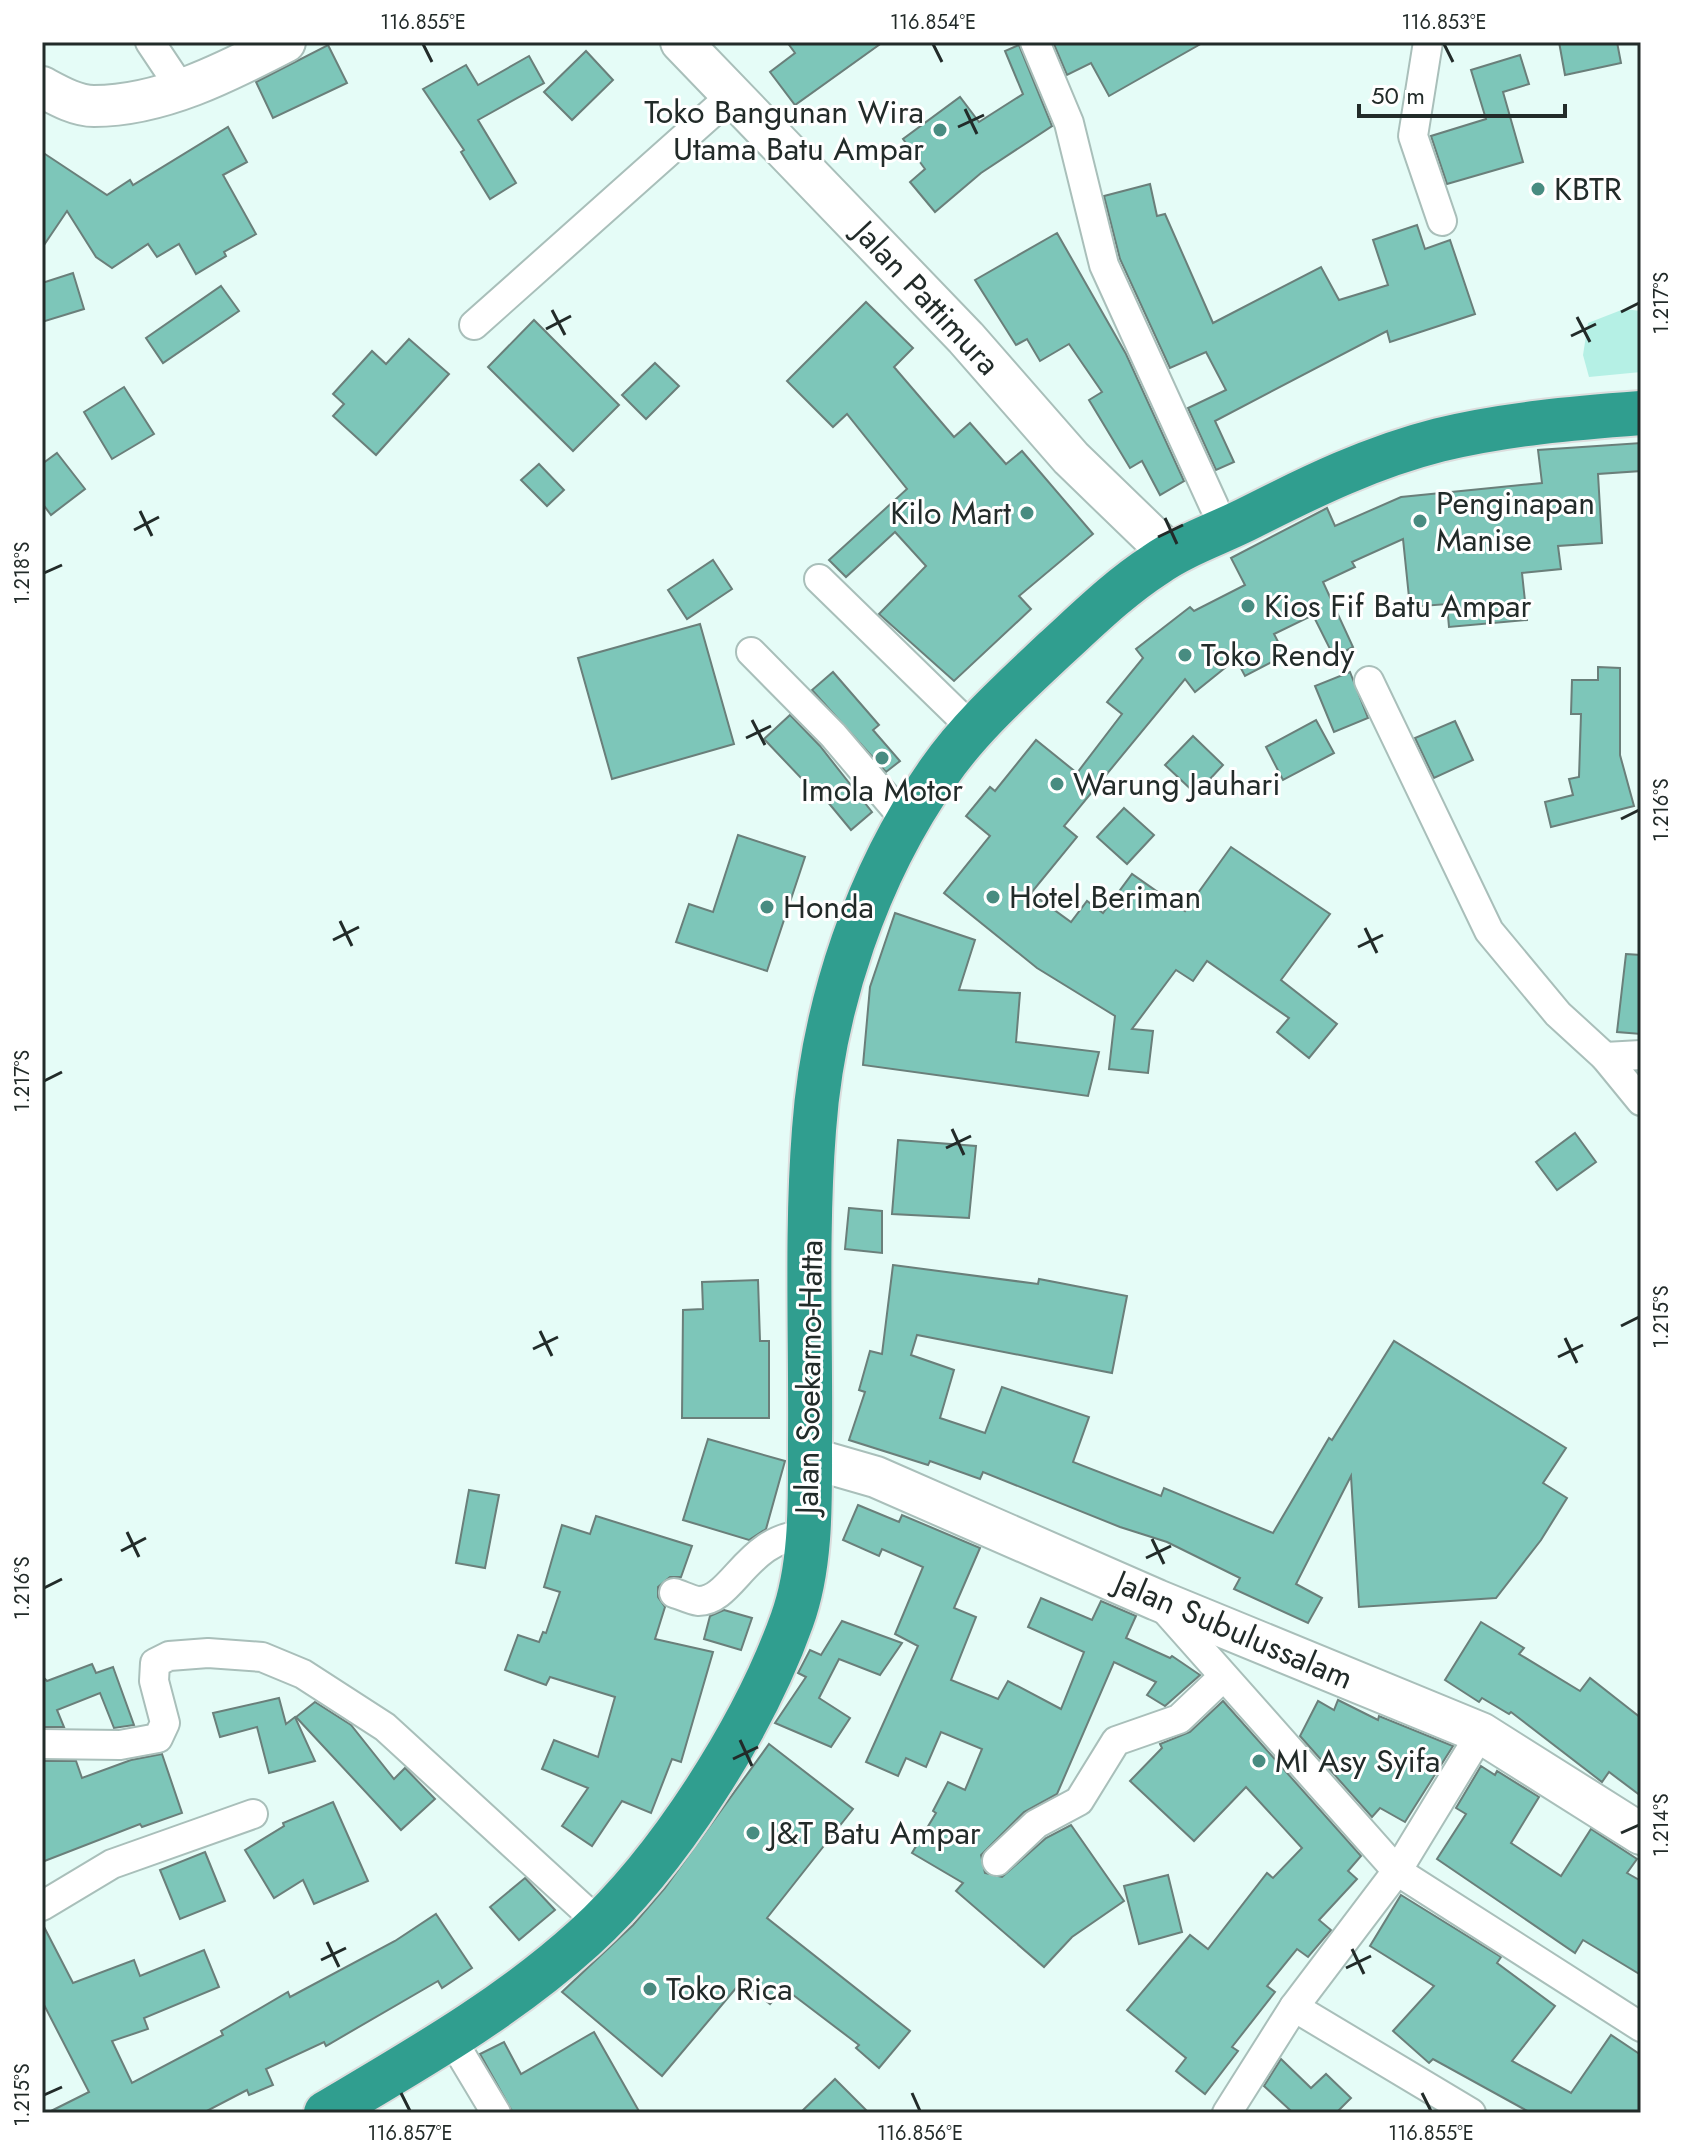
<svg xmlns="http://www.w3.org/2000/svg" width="1683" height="2155" font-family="Jost,sans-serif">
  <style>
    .green { fill: #b5f0e5 }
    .building { fill: #7dc6b9; stroke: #6a7f7a; stroke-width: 2 }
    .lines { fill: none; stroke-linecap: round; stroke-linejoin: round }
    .street-casing { stroke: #a9bfba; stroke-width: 32 }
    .secondary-casing { stroke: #a9bfba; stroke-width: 44 }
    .highway-casing { stroke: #dcdddd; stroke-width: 48 }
    .street { stroke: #fff; stroke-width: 28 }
    .secondary { stroke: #fff; stroke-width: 40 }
    .highway { stroke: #309e8f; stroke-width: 44 }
    .ticks { fill: none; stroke: #222b29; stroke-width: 3 }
    .poi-dot { fill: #488c81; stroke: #fff; stroke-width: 3 }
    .labels { text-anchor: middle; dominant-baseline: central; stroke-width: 6; stroke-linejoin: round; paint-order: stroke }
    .poi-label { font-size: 32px; fill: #222b29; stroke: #fff; text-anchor: start }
    .street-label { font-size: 32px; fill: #222b29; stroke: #fff }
    .neatline { fill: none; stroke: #222b29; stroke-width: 3 }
    .ticks-label { font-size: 20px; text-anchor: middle; fill: #222b29 }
  </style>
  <rect width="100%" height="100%" fill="#e5fcf7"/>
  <polygon class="green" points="1624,309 1641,311 1641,372 1589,377 1583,355 1588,323"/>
  <g class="building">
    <polygon points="787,42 883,42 795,105 770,72 795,53"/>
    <polygon points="1053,42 1204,42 1109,96 1091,63 1067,75"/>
    <polygon points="1559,42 1617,42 1621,63 1565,75"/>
    <polygon points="328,45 347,83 273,118 256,82"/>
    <polygon points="1019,45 1052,126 981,173 935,212 910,182 925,169 903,139 960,97 979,122 1023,94 1005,51"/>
    <polygon points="586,51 613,80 572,120 544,92"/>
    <polygon points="1520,55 1529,84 1503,92 1523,162 1447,184 1431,136 1486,119 1471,70"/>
    <polygon points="529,56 544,83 478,120 516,183 490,199 461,152 464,150 423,89 466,65 478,85"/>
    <polygon points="228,127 247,162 223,175 256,234 224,252 226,256 196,274 179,244 157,257 148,244 112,268 96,257 67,211 42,248 42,152 107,195 130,180 133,185"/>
    <polygon points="1150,184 1157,216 1165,214 1213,323 1321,267 1339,300 1388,285 1373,240 1417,225 1425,249 1450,240 1475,314 1390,342 1387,331 1215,421 1234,462 1216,470 1188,408 1226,390 1206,352 1170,368 1120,259 1104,196"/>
    <polygon points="1057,233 1126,354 1184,481 1160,495 1142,461 1130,468 1089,400 1102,392 1069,344 1040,361 1027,339 1016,345 975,280"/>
    <polygon points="73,273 84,309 42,322 42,283"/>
    <polygon points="221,286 239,311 163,363 146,338"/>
    <polygon points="866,302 913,348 894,367 954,437 970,423 1006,464 1022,451 1093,534 1019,596 1031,609 954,681 879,614 926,566 895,532 846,577 829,560 907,489 847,414 833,427 787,381"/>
    <polygon points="534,320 619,405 573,451 488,367"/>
    <polygon points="409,339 449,374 376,455 333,416 344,404 333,394 372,351 386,364"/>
    <polygon points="655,363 679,386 646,419 622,395"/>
    <polygon points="124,387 154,434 112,459 84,412"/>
    <polygon points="1641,443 1641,471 1598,474 1602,543 1558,546 1561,569 1522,573 1527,620 1449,627 1447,604 1410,607 1403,539 1352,562 1355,567 1323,582 1353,647 1334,657 1313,615 1274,634 1285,655 1245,676 1236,659 1195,692 1185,679 1064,826 1077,837 1031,893 1071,922 1087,901 1103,913 1132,874 1185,911 1231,847 1330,914 1281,980 1337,1024 1309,1058 1277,1032 1289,1018 1207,961 1193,981 1176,970 1132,1029 1153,1031 1148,1073 1109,1069 1115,1016 1037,968 944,893 990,836 966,816 990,787 995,791 1036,740 1077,773 1122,714 1107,702 1143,658 1136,649 1190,607 1194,611 1245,585 1231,558 1327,508 1335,526 1401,497 1542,483 1538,450"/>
    <polygon points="57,453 85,489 51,515 42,503 42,464"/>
    <polygon points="539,464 564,490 547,506 521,480"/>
    <polygon points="713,560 732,589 687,619 668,590"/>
    <polygon points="700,624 734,744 612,779 578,658"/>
    <polygon points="1598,667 1620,668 1620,755 1634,806 1551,827 1545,802 1573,795 1569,779 1579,777 1581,714 1571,714 1572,680 1598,680"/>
    <polygon points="833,672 879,725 873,730 900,761 886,772 812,690"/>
    <polygon points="1350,672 1368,718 1334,732 1315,686"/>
    <polygon points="790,715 820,746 872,812 851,830 822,795 820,798 764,739"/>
    <polygon points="1316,720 1334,753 1283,780 1266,747"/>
    <polygon points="1455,721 1473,760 1434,778 1415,738"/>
    <polygon points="1193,736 1223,765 1196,794 1165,765"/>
    <polygon points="1124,808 1154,835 1127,864 1097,837"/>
    <polygon points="738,835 805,857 767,971 676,942 689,904 713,912"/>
    <polygon points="895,913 975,940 959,990 1020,993 1016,1042 1099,1052 1088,1096 863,1065 870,987"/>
    <polygon points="1626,954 1641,955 1641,1034 1617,1032"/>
    <polygon points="1575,1133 1596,1162 1557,1190 1536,1162"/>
    <polygon points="898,1140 976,1146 969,1218 892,1214"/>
    <polygon points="849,1208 882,1211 882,1253 845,1249"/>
    <polygon points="893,1265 1038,1284 1039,1279 1127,1296 1112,1373 917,1335 911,1355 954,1370 940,1418 985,1433 1002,1387 1089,1417 1073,1462 1161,1496 1164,1488 1273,1533 1329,1438 1332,1440 1394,1341 1566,1448 1543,1483 1567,1498 1541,1540 1496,1598 1359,1607 1351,1476 1296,1584 1322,1598 1308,1623 1234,1589 1240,1578 1167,1542 1120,1527 983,1472 980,1479 930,1461 928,1465 849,1440 865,1392 859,1390 870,1351 882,1354"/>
    <polygon points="758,1280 760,1341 769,1341 769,1418 682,1418 683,1310 703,1309 702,1282"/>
    <polygon points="708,1439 785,1461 766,1529 749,1540 683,1520"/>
    <polygon points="469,1490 499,1495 485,1568 456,1563"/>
    <polygon points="858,1505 899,1522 902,1515 980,1548 954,1608 976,1617 951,1680 998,1699 1008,1681 1061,1709 1084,1652 1028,1627 1041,1598 1092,1620 1101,1601 1136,1616 1126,1638 1170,1658 1172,1656 1200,1675 1165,1706 1147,1695 1156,1682 1114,1662 1057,1794 1024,1812 981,1855 985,1873 1002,1877 1046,1838 1071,1825 1124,1901 1072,1937 1044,1967 956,1891 963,1883 912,1853 936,1813 933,1811 948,1782 965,1790 982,1749 941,1732 926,1767 906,1758 898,1776 866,1762 918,1646 895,1634 923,1567 882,1549 879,1556 843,1540"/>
    <polygon points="596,1516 692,1546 681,1577 670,1577 658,1587 658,1597 665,1607 655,1639 713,1652 681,1762 672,1759 651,1813 622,1801 592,1846 562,1826 588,1788 542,1769 554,1740 598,1757 615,1697 550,1677 546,1685 505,1670 518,1635 539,1642 543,1632 546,1633 560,1592 544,1587 562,1525 590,1534"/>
    <polygon points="724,1610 752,1618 741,1650 704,1639 710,1616"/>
    <polygon points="842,1621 902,1643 880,1675 839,1659 819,1698 850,1718 831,1747 775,1723 806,1677 798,1673 810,1650 821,1655"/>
    <polygon points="1481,1622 1524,1648 1519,1654 1580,1691 1590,1678 1641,1718 1641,1796 1609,1772 1602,1782 1511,1712 1509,1714 1482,1698 1479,1702 1445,1680"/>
    <polygon points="92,1664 96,1673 113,1667 134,1725 114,1728 100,1693 57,1710 64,1727 42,1727 42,1676 47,1681"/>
    <polygon points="279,1698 286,1724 295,1717 315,1761 269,1773 257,1727 220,1737 213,1713"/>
    <polygon points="1338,1700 1378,1720 1379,1716 1453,1746 1405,1822 1380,1808 1372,1817 1300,1736 1318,1701 1334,1710"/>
    <polygon points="1223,1701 1361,1856 1348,1871 1357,1879 1319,1920 1331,1930 1308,1957 1297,1949 1267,1986 1275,1992 1232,2047 1238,2051 1205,2094 1176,2071 1186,2058 1127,2010 1190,1935 1208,1949 1267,1873 1273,1878 1302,1848 1246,1787 1194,1841 1130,1781 1162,1748 1160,1744 1190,1732"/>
    <polygon points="315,1702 351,1725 394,1779 405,1768 435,1799 401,1830 296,1717"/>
    <polygon points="769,1744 853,1809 767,1918 910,2031 879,2068 856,2048 859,2045 784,1988 770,2004 742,1981 662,2076 562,1992 633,1925 665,1888"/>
    <polygon points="162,1754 182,1813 142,1827 140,1824 42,1862 42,1761 76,1761 82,1778 131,1760"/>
    <polygon points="1481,1766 1495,1775 1497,1771 1539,1797 1511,1843 1561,1876 1591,1829 1637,1859 1627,1873 1641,1881 1641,1975 1583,1940 1575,1953 1437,1859 1466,1814 1456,1808"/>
    <polygon points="333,1802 368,1881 314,1904 303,1880 274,1898 245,1850 284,1826 283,1823"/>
    <polygon points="205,1852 225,1901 180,1919 160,1870"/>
    <polygon points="1168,1875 1182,1932 1139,1944 1124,1886"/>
    <polygon points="525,1878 555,1910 519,1940 490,1907"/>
    <polygon points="1401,1895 1501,1957 1497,1963 1555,2006 1512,2061 1571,2093 1611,2035 1641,2055 1641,2113 1531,2113 1433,2059 1429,2063 1393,2031 1434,1986 1370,1946"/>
    <polygon points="436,1914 472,1968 442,1988 438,1981 326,2046 324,2042 266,2069 273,2085 249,2095 247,2090 203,2113 47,2113 89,2092 42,2001 42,1923 73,1983 134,1960 140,1976 204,1950 219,1987 144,2018 148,2029 112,2041 132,2083 223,2035 221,2031 288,1992 290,1997 395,1941"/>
    <polygon points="594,2032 640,2113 513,2113 480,2054 504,2042 521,2074"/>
    <polygon points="1281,2059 1311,2088 1326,2074 1351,2098 1336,2113 1287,2113 1290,2110 1264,2086"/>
    <polygon points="835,2079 869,2113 800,2113"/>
  </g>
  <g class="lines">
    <defs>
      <g id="street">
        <polyline points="150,42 182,90"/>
        <polyline points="1035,42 1069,123 1104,265 1214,506"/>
        <polyline points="1428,42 1413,136 1442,221"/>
        <polyline points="474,325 732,95"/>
        <polyline points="819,579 974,730"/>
        <polyline points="751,652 833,735 908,823"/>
        <polyline points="1369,681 1489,931 1558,1014 1605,1057 1641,1101"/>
        <polyline points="1605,1057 1641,1055"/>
        <path d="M 674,1593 C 681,1595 691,1600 698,1601 C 733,1602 747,1535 808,1535"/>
        <polyline points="1160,1604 1397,1871 1641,2027"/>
        <polyline points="42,1744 120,1745 158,1738 165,1723 154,1681 155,1663 169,1656 208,1653 262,1657 303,1674 385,1727 599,1923"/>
        <polyline points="997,1861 1036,1824 1079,1801 1116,1741 1179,1719 1223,1677"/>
        <polyline points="42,1906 112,1864 253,1814"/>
        <polyline points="1294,2007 1471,2113"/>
        <polyline points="451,2038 496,2113"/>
        <polyline points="1227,2113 1294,2007 1397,1871 1481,1733"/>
      </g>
      <g id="secondary">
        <polyline points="681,42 966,338 1071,458 1166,550"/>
        <path d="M 42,87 C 57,95 76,106 94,106 C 161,106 227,72 285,42"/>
        <polyline points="810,1458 876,1477 1157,1600 1481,1733 1641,1834"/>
      </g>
      <path id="highway" d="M 326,2113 C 415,2060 507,2008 584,1938 C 668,1862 754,1727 792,1620 C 812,1565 810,1499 810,1442 C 811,1338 806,1233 814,1130 C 823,1005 867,874 939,772 C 970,727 1015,687 1054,650 C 1087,620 1118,589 1155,565 C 1183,545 1220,533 1251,517 C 1312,486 1372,457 1439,440 C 1505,424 1574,418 1641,413"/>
    </defs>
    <use href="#street" class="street-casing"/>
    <use href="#secondary" class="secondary-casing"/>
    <use href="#highway" class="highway-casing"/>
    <use href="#street" class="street"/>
    <use href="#secondary" class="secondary"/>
    <use href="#highway" class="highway"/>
  </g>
  <path class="ticks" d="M 423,44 L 432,62M 933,44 L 942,62M 1444,44 L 1453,62M 965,109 L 977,134M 958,127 L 984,115M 552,310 L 565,335M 1621,312 L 1639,303M 1577,317 L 1590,342M 546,329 L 571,316M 1571,336 L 1596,324M 140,511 L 152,536M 1165,518 L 1177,544M 134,530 L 159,517M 1158,537 L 1183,525M 44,573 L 62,565M 752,720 L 765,745M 746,738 L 771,726M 1621,819 L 1639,810M 340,921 L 352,946M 1365,928 L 1377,953M 333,940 L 359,927M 1358,947 L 1383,935M 44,1081 L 62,1072M 952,1129 L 964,1155M 946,1148 L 971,1136M 1621,1326 L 1639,1317M 540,1331 L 552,1356M 1565,1338 L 1577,1363M 533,1349 L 558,1337M 1558,1357 L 1583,1345M 127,1532 L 139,1557M 1152,1539 L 1164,1564M 121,1551 L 146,1538M 1146,1558 L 1171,1546M 44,1588 L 62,1579M 740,1740 L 752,1766M 733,1759 L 758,1747M 1621,1833 L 1639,1825M 327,1942 L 339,1967M 1352,1949 L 1364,1974M 321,1960 L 346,1948M 1346,1968 L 1371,1956M 401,2093 L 410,2111M 912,2093 L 920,2111M 1422,2093 L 1431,2111M 44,2095 L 62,2087"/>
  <g class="poi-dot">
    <circle cx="940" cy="130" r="8"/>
    <circle cx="1538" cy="189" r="8"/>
    <circle cx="1027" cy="513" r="8"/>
    <circle cx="1420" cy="521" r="8"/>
    <circle cx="1248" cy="606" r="8"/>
    <circle cx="1185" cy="655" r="8"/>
    <circle cx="882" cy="758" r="8"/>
    <circle cx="1057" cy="784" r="8"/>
    <circle cx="993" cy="897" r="8"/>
    <circle cx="767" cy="907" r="8"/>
    <circle cx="1259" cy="1761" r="8"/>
    <circle cx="753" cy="1833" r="8"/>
    <circle cx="650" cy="1989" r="8"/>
  </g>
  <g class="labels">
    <g class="poi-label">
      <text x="924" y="112" text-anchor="end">Toko Bangunan Wira<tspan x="924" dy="37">Utama Batu Ampar</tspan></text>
      <text x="1554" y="189">KBTR</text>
      <text x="1436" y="503">Penginapan<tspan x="1436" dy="37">Manise</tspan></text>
      <text x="1011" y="513" text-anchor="end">Kilo Mart</text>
      <text x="1264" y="606">Kios Fif Batu Ampar</text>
      <text x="1201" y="655">Toko Rendy</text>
      <text x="1073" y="784">Warung Jauhari</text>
      <text x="882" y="790" text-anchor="middle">Imola Motor</text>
      <text x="1009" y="897">Hotel Beriman</text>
      <text x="783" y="907">Honda</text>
      <text x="1275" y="1761">MI Asy Syifa</text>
      <text x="769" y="1833">J&amp;T Batu Ampar</text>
      <text x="666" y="1989">Toko Rica</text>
    </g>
    <g class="street-label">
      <text transform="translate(927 298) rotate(47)">Jalan Pattimura</text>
      <text transform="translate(809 1377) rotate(-89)">Jalan Soekarno-Hatta</text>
      <text transform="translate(1234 1630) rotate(23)">Jalan Subulussalam</text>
    </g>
  </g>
  <rect width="1683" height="2155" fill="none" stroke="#ffffff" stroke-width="88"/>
  <path d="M1359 104v12h206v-12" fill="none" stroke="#222b29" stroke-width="4"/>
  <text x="1371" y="104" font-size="24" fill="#222b29" stroke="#ffffff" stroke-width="6" paint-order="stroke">50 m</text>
  <rect x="44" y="44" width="1595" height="2067" class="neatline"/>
  <g class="ticks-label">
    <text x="423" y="29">116.855°E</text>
    <text x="933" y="29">116.854°E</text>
    <text x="1444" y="29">116.853°E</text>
    <text transform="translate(1661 303) rotate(-90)" y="7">1.217°S</text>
    <text transform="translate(22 573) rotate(-90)" y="7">1.218°S</text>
    <text transform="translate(1661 810) rotate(-90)" y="7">1.216°S</text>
    <text transform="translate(22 1081) rotate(-90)" y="7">1.217°S</text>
    <text transform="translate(1661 1317) rotate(-90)" y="7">1.215°S</text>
    <text transform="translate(22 1588) rotate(-90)" y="7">1.216°S</text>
    <text transform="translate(1661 1825) rotate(-90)" y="7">1.214°S</text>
    <text transform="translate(22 2095) rotate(-90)" y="7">1.215°S</text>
    <text x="410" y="2140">116.857°E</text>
    <text x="920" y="2140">116.856°E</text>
    <text x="1431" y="2140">116.855°E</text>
  </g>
</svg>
